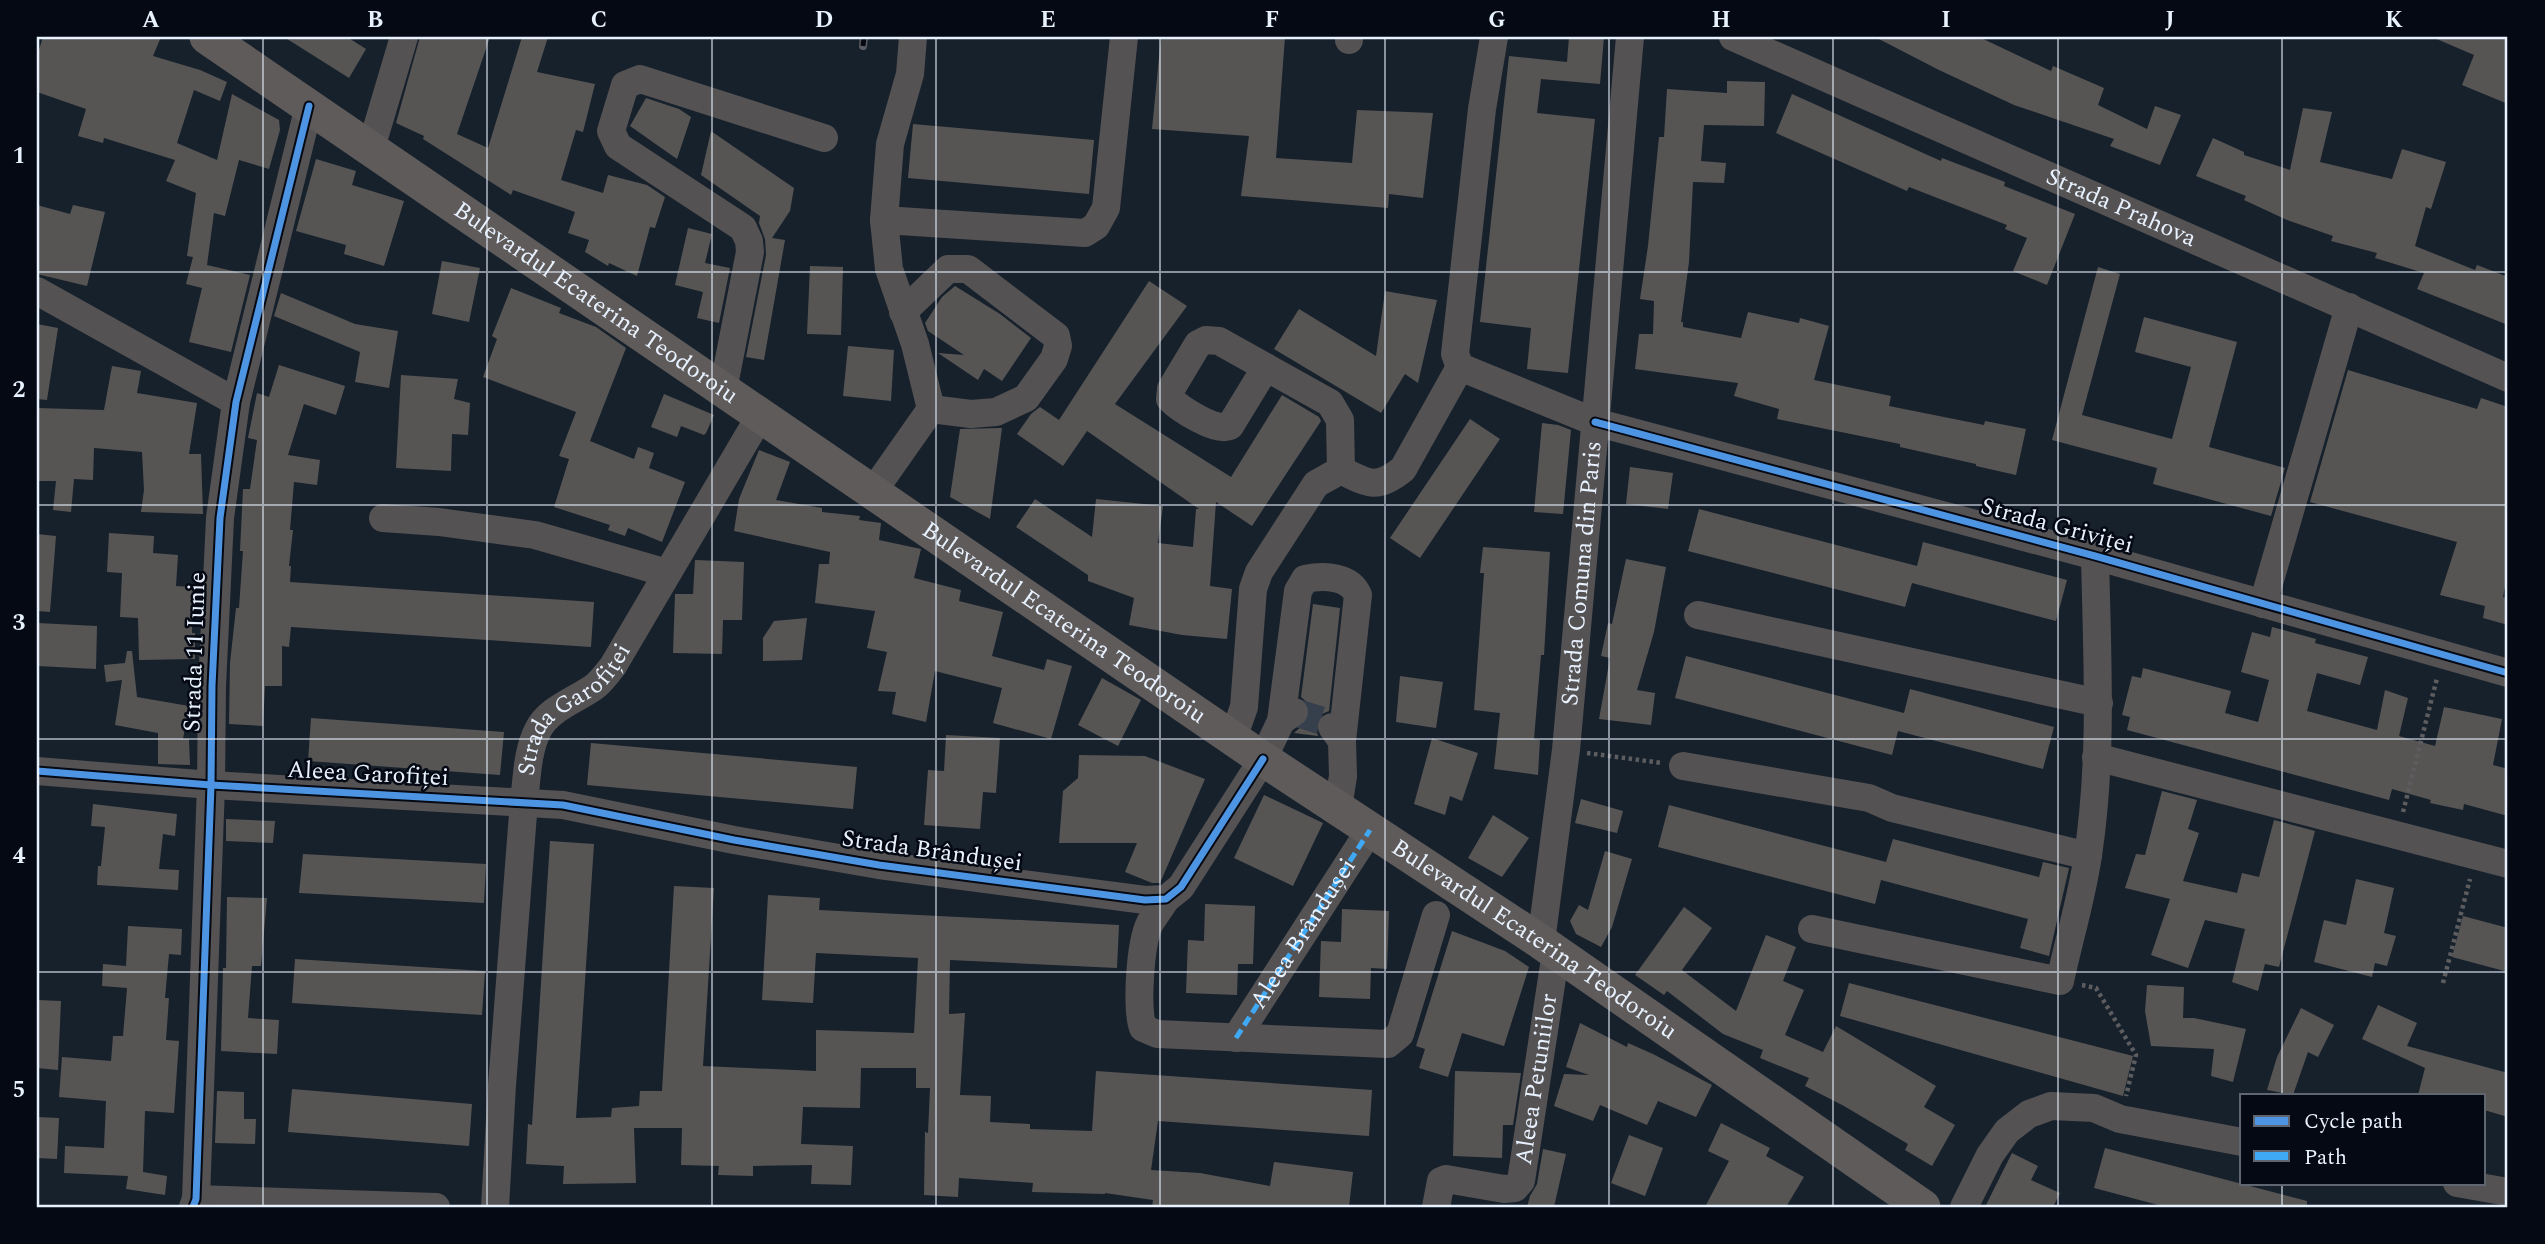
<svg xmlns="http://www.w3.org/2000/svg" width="2545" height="1244" font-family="Spectral,serif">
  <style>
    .building { fill: #575554 }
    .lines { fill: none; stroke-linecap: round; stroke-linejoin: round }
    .minor-tunnel { stroke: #36404c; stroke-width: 28; stroke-dasharray: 28 14; stroke-linecap: butt }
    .path { stroke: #5d5d60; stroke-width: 4.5; stroke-dasharray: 3.5 3.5; stroke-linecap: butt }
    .minor { stroke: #555253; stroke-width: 28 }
    .major { stroke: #5f5b5a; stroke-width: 35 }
    .rail-casing { stroke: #5a5c62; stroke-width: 8 }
    .rail { stroke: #040913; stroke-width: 5; stroke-dasharray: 16; stroke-linecap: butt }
    .quiet { stroke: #3fa9f5; stroke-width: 5; stroke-dasharray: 10 5; stroke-linecap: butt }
    .cycleway-casing { stroke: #040913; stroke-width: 11 }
    .cycleway { stroke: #4d94e3; stroke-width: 7 }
    .grid { fill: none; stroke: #e8f1fe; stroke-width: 2; stroke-opacity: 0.55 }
    .labels { text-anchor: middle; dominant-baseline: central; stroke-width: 5; stroke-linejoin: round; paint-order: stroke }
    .street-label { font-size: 24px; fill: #e8f1fe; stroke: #040913 }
    .neatline { fill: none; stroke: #e8f1fe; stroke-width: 2.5 }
    .grid-label { font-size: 23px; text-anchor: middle; font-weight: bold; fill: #e8f1fe }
  </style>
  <rect width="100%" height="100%" fill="#17212c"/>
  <g class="building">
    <polygon points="43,37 161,37 153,56 200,70 227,82 220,101 194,90 177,143 217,160 232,94 279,120 280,130 269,169 239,160 225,216 214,213 207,265 250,275 231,352 189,342 202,288 186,284 193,257 187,256 196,193 166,181 175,160 104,138 103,143 78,136 86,109 37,92 37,56"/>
    <polygon points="284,37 347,37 366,49 349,78"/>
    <polygon points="420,37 490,37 457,134 488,148 522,37 548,37 537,72 595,84 583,132 576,130 561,180 603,193 608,175 647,185 665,197 655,228 650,227 637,276 609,263 608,266 585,252 589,240 568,233 575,212 513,190 511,195 423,139 424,136 396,123"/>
    <polygon points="1161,37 1285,37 1276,158 1352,163 1357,110 1433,113 1423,198 1389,194 1388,208 1241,196 1249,136 1152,129"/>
    <polygon points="1569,37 1604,37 1600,84 1541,79 1537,113 1595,119 1568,373 1527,369 1531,328 1480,322 1509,56 1567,62"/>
    <polygon points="1875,37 1979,37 2051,71 2053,66 2104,88 2098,105 2147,129 2155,106 2181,115 2160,165 2110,146 2114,139 2014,105 1939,70"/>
    <polygon points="2432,37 2508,37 2508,104 2462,85 2474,55"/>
    <polygon points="1727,81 1765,82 1764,126 1704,125 1701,161 1726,163 1724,183 1693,182 1689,262 1681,322 1683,322 1683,327 1741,338 1748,312 1799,323 1800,318 1829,326 1814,380 1891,396 1889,406 1984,425 1985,421 2026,429 2016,475 1976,466 1976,464 1900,447 1900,444 1777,419 1779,409 1734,396 1738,383 1635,369 1639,334 1653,334 1654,301 1640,299 1648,246 1659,137 1664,137 1667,89 1727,93"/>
    <polygon points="1792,94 1941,161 1942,158 2005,182 2004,186 2075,214 2047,285 2013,271 2027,238 2005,229 2007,225 1909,187 1907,191 1776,133"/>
    <polygon points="646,98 679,109 691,117 677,159 630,126"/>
    <polygon points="2303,108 2332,112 2320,162 2392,179 2402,149 2446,162 2431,209 2426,207 2415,246 2475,270 2477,265 2508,277 2508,325 2417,289 2424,273 2375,258 2377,253 2331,241 2333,236 2287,220 2244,200 2246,196 2196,176 2213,138 2244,152 2244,155 2290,170"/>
    <polygon points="913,124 1094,140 1089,194 908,178"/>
    <polygon points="711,131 794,188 790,211 772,238 785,240 764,360 746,357 766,255 765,239 759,223 760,216 701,175"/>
    <polygon points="316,159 356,171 352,185 404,201 384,266 344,254 346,245 296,231"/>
    <polygon points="37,205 70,214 73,205 105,212 87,286 37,274"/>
    <polygon points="688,228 712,234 705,263 730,268 719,323 697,318 703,292 675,285"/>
    <polygon points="442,261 480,268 469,322 432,314"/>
    <polygon points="810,266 843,267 841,335 807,334"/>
    <polygon points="2098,267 2120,274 2082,415 2172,439 2191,367 2135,352 2144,317 2237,342 2209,447 2285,468 2271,516 2153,484 2157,468 2052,440"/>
    <polygon points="1149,281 1187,306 1115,404 1231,477 1282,395 1319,417 1321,421 1252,526 1216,502 1210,586 1232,589 1227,639 1182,635 1129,625 1134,598 1088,581 1088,575 1016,527 1035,499 1092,537 1096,499 1163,506 1158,543 1193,547 1196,509 1199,509 1087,431 1063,466 1017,434 1031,414 1040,407 1059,420"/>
    <polygon points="955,286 1000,314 1031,338 1002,381 984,369 978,380 938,353 964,355 928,331 925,323 942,297"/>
    <polygon points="511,288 561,308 559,313 596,327 626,348 590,441 634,459 638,447 654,453 649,468 685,482 662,542 628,528 625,536 608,530 610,525 554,507 569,459 559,456 576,412 483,377 497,339 492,336"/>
    <polygon points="1385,291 1437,300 1418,383 1405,374 1381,413 1274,349 1299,309 1376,356"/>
    <polygon points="281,293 355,324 398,331 389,388 355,382 360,352 274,316"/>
    <polygon points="37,324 58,328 47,400 37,399"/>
    <polygon points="848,346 894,350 891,401 843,396"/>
    <polygon points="279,365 345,386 336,415 304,404 288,455 320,460 317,485 294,482 290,530 293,530 289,566 291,566 290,582 594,602 591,647 291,627 289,647 282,646 282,686 265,686 263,726 229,724 230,663 236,608 239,608 243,551 240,551 243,489 250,489 257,440 248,438 257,393 269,397"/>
    <polygon points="112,366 141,371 137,393 197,403 189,454 201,454 203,514 141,512 144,490 142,452 94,448 93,480 74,479 71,512 53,510 56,481 37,481 37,408 104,410"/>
    <polygon points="2348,370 2477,409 2481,398 2508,407 2508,571 2503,597 2508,598 2508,625 2483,618 2485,606 2440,595 2457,542 2310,502"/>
    <polygon points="401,375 458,379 454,399 470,403 468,435 452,434 451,471 396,468"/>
    <polygon points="664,394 714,415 706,433 704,435 681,426 677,437 651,427"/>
    <polygon points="1470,419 1500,439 1420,558 1390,538"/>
    <polygon points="1542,423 1558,425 1571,430 1563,514 1534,512"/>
    <polygon points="1000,428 1002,428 990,519 950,497 960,429"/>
    <polygon points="759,450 790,462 776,500 822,508 822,512 860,516 859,520 881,523 879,540 921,549 914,578 961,590 959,601 1003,612 992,656 1044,670 1047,659 1072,666 1051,739 993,723 1002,688 935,671 926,722 892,714 896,692 878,691 887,652 867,648 875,611 815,603 819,564 829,564 830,552 734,531 739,499"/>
    <polygon points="1630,467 1673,473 1668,509 1626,504"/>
    <polygon points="1699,509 1917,566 1923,542 2067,580 2056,621 1912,583 1905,607 1688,551"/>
    <polygon points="109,533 154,536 153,553 178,555 176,586 193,587 192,633 195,633 195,659 139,660 138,618 120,617 122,573 107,572"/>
    <polygon points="37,534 56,536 50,612 37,611"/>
    <polygon points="1483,547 1550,552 1544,655 1541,655 1534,739 1540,740 1538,775 1494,769 1500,713 1474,710 1484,573 1480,573"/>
    <polygon points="1626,559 1666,567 1654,632 1637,690 1655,693 1651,725 1599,719 1610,658 1601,656 1608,623 1612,624"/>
    <polygon points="695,560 744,562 742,620 723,620 722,654 673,653 675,594 693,594"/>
    <polygon points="1313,604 1340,608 1329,711 1322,714 1317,721 1316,729 1318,736 1294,733 1309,720 1311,711 1308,703 1301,697"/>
    <polygon points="807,618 802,660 763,661 763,638 774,621"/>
    <polygon points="37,623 97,626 96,669 37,666"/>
    <polygon points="2272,627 2316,639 2315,643 2368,657 2360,685 2317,673 2307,711 2377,730 2385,690 2408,698 2399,736 2435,746 2444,707 2502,719 2493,765 2508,769 2508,816 2464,804 2463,810 2430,803 2431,800 2392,789 2389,800 2127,730 2130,717 2122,715 2132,676 2141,678 2143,668 2231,691 2225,713 2258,722 2269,680 2241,672 2252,632 2270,637"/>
    <polygon points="127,651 132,651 137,697 189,706 183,739 189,739 190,765 158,764 158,733 115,725 122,680 106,682 104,665 125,663"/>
    <polygon points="1686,656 1904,713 1910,689 2054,727 2043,769 1898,731 1892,755 1675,698"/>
    <polygon points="1400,676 1443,682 1436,728 1396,722"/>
    <polygon points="1102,678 1141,700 1118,746 1078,725"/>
    <polygon points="311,718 504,732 500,775 308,761"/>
    <polygon points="946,735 1000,738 996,793 983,792 980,829 924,825 928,770 944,771"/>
    <polygon points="1432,738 1478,753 1462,801 1450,796 1445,815 1414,804"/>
    <polygon points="591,743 857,767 853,809 587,785"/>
    <polygon points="1079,755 1145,756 1205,779 1160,883 1152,883 1125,872 1137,843 1059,843 1063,791 1078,778"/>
    <polygon points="2162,791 2197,800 2188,829 2199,833 2183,881 2237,893 2242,873 2259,877 2274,820 2315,831 2279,967 2265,964 2258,991 2232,982 2245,929 2205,920 2188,968 2151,955 2170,899 2125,888 2136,854 2145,855"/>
    <polygon points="1264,795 1323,823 1293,886 1234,858"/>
    <polygon points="1581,799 1623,811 1617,833 1575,823"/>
    <polygon points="93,804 177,814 175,836 163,834 159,869 179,870 178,890 97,885 98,866 101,866 105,827 91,826"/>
    <polygon points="1669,805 1886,862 1893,839 2039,877 2043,862 2069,868 2049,956 2020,948 2028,919 1881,880 1875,904 1658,847"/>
    <polygon points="1493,815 1529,838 1502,877 1468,858"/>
    <polygon points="226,819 275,821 273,843 226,841"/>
    <polygon points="550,841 594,844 576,1118 611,1117 612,1108 639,1106 640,1091 662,1091 674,886 714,888 703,1066 816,1071 816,1030 914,1033 918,958 816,953 813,1003 762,1000 768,895 820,898 819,910 1119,925 1117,968 950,960 949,1014 965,1013 960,1095 991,1096 990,1122 1030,1124 1030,1129 1092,1131 1096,1071 1372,1090 1369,1136 1158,1121 1151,1170 1200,1173 1270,1186 1274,1162 1353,1172 1349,1207 1152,1207 1153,1200 1105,1193 1105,1194 1032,1192 1033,1183 959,1178 958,1197 924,1195 925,1132 928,1133 930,1088 916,1088 916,1068 861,1068 860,1108 803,1107 801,1144 853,1146 851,1185 811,1184 812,1165 753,1166 753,1176 718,1175 719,1166 681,1165 682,1128 634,1128 636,1183 563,1184 564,1166 526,1164 528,1124 532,1125"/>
    <polygon points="1605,851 1632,859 1612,927 1601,947 1576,934 1570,921 1579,905 1588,910"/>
    <polygon points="303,854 486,864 484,903 299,893"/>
    <polygon points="2356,879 2394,888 2384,933 2396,936 2387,966 2375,963 2372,977 2314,962 2324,920 2346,925"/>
    <polygon points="227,897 267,898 261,966 252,966 248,1018 279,1020 277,1054 221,1051 223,968 226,968"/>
    <polygon points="1205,904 1255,906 1253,964 1238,964 1237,995 1186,993 1188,940 1204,941"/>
    <polygon points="1684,907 1712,928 1682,970 1736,1011 1766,935 1796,947 1783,981 1804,990 1785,1035 1823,1052 1836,1026 1936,1086 1924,1107 1955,1125 1932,1166 1905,1150 1908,1144 1844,1106 1805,1086 1809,1078 1760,1058 1763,1050 1723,1034 1667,991 1664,995 1635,975"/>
    <polygon points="1342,909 1389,911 1387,969 1371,968 1370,999 1319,997 1321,941 1341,942"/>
    <polygon points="2463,916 2508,928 2508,972 2452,957"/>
    <polygon points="128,926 182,929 181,955 169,954 165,998 169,998 166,1040 179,1041 174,1113 145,1111 143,1172 167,1176 165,1195 126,1189 128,1176 64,1173 65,1146 104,1148 106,1101 59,1097 62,1057 111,1061 113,1036 123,1036 127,988 102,986 103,964 126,966"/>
    <polygon points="1452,931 1505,951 1529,967 1504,1046 1462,1033 1448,1077 1419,1068 1425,1049 1416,1046"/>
    <polygon points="295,959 485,971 482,1015 292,1003"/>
    <polygon points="1849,983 2133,1056 2123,1096 1840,1016"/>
    <polygon points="2147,985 2184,987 2183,1018 2194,1018 2246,1029 2233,1082 2211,1076 2214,1049 2151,1046 2145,1011"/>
    <polygon points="37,1000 61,1001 58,1070 37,1068"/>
    <polygon points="2378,1005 2417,1023 2407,1046 2508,1073 2508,1117 2484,1110 2484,1095 2418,1095 2425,1068 2362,1039"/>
    <polygon points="2301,1008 2334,1025 2318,1057 2308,1052 2293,1095 2267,1090 2277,1057"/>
    <polygon points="1580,1023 1627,1047 1628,1043 1653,1054 1712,1085 1696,1117 1658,1101 1647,1125 1600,1105 1593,1121 1554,1106 1564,1074 1589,1075 1566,1067"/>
    <polygon points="1455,1071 1521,1073 1513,1125 1503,1125 1502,1158 1453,1156"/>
    <polygon points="292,1089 472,1104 469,1146 288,1132"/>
    <polygon points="217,1091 244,1092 244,1119 256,1119 255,1144 215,1143"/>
    <polygon points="37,1117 59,1118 57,1159 37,1158"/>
    <polygon points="1721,1123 1770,1148 1766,1156 1804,1177 1786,1207 1705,1207 1729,1161 1708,1151"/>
    <polygon points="1629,1135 1663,1148 1645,1196 1611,1183"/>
    <polygon points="2105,1148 2307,1201 2307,1207 2166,1207 2094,1188"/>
    <polygon points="1543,1149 1566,1154 1554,1207 1527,1207 1530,1196 1537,1184"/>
    <polygon points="2012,1153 2038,1166 2031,1180 2060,1193 2053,1207 1985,1207"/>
  </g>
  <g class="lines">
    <polyline class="minor-tunnel" points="1294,712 1329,723"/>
    <g class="path">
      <polyline points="1587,753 1662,763"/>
      <polyline points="2403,812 2437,678"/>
      <polyline points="2443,983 2470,879"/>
      <polyline points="2082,985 2096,988 2136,1055 2126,1096"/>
    </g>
    <g class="minor">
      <polyline points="1494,37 1482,109 1455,354 1460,367 1595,422 2095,556 2508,673"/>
      <path id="s1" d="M 1733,37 L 2508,378"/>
      <polyline points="1349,40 1349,37"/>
      <polyline points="371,148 404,37"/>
      <polyline points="884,220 1085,233 1096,226 1106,208 1124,37"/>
      <polyline points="37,291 236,402"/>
      <polyline points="903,312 948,269 968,269 1056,336 1058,346 1054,359 1026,398 996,412 971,414 931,409"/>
      <path d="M 1266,367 L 1230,426 C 1217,433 1180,409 1170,399 L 1171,389 L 1198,344 L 1206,340 L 1219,341 L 1330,403 L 1340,420 L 1341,470 C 1368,484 1377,490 1403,469 L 1460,367"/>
      <polyline points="723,390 750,252 749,241 743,228 618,146 611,131 625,85 640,79 824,138"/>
      <polyline points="872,493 931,409 915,344 889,269 884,220 890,144 910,74 913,37"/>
      <polyline points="383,518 439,522 535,535 667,573"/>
      <polyline points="2263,604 2349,307"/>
      <polyline points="1698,615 2099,703"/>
      <path d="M 1281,721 L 1298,591 L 1305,579 C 1324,575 1350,576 1358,595 L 1342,741"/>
      <polyline points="1332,727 1342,741 1343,776 1338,808"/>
      <polyline points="1233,738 1244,707 1253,589 1259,572 1316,484 1341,470"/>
      <polyline points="2096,757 2508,864"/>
      <polyline points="1683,766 1869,798 1892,808 2088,856"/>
      <polyline points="37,771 211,785 563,805 734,840 879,865 1145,900 1166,899 1181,887 1263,759 1281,721 1294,712"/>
      <path d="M 1166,899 C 1161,907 1155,915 1150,923 C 1140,943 1136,1008 1143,1028 L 1157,1034 L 1388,1044 L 1400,1034 L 1436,915"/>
      <path d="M 1812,929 L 2060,981 C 2069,939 2082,897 2088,855 C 2103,756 2097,655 2095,556"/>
      <path id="s2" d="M 1541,942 L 1566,750 L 1630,37"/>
      <polyline points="1236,1038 1370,830"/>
      <polyline points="2457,1183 2508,1192"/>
      <polyline points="196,1199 436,1207"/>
      <polyline points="193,1207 196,1199 211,785 212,686 220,518 236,402 309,106"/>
      <path id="s3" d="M 495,1207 L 502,1085 L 524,801 C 527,779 527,751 538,730 C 548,709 576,700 594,687 C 602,681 607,673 613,666 L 760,416"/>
      <path id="s4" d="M 1436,1207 L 1441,1181 L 1446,1179 L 1504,1189 L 1515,1188 L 1521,1181 L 1556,952"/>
      <polyline points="1964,1207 1990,1155 2007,1131 2029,1114 2051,1106 2094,1108 2120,1119 2242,1142"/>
    </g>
    <path class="major" id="s5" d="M 207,37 L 1263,759 L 1541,942 L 1923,1207"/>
    <defs>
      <polyline id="rail" points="863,46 864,37"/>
    </defs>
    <use href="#rail" class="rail-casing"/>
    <use href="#rail" class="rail"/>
    <path class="quiet" id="s6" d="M 1236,1038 L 1370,830"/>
    <defs>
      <g id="cycleway">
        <polyline points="1595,422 2095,556 2508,673"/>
        <polyline points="37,771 211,785 563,805 734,840 879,865 1145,900 1166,899 1181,887 1263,759"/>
        <polyline points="193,1207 196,1199 211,785 212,686 220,518 236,402 309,106"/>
      </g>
    </defs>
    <use href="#cycleway" class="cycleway-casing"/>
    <use href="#cycleway" class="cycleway"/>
  </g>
  <path class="grid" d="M 263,37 L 263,1207M 487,37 L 487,1207M 712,37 L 712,1207M 936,37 L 936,1207M 1160,37 L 1160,1207M 1385,37 L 1385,1207M 1609,37 L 1609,1207M 1833,37 L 1833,1207M 2058,37 L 2058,1207M 2282,37 L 2282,1095M 37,272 L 2508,272M 37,505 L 2508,505M 37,739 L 2508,739M 37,972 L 2508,972M 2282,1183 L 2282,1207"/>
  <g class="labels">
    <g class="street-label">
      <text stroke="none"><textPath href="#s1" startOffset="424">Strada Prahova</textPath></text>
      <text stroke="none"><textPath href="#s5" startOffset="471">Bulevardul Ecaterina Teodoroiu</textPath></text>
      <text transform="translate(2057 526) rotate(15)">Strada Griviței</text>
      <text stroke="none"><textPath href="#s2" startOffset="371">Strada Comuna din Paris</textPath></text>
      <text stroke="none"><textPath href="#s5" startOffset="1038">Bulevardul Ecaterina Teodoroiu</textPath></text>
      <text transform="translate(195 652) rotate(-88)">Strada 11 Iunie</text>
      <text stroke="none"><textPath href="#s3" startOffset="518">Strada Garofiței</textPath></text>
      <text transform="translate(368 774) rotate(3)">Aleea Garofiței</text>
      <text transform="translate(932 851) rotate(8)">Strada Brândușei</text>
      <text stroke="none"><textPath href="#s6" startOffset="124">Aleea Brândușei</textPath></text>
      <text stroke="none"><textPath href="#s5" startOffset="1605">Bulevardul Ecaterina Teodoroiu</textPath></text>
      <text stroke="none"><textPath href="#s4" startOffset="214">Aleea Petuniilor</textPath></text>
    </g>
  </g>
  <rect width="2545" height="1244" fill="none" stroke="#040913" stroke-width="77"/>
  <rect x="2240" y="1094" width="245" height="91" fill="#040913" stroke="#5f6671" stroke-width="2"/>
  <rect x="2254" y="1116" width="35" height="10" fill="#4d94e3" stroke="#5f6671" stroke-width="2"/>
  <text x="2304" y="1128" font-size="21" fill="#e8f1fe">Cycle path</text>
  <rect x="2254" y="1151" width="35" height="10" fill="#3fa9f5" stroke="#5f6671" stroke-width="2"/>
  <text x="2304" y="1164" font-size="21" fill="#e8f1fe">Path</text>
  <rect x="38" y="38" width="2468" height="1168" class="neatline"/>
  <g class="grid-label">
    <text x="151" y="27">A</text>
    <text x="375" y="27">B</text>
    <text x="599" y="27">C</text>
    <text x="824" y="27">D</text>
    <text x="1048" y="27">E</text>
    <text x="1272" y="27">F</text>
    <text x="1497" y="27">G</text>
    <text x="1721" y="27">H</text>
    <text x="1946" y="27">I</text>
    <text x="2170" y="27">J</text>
    <text x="2394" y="27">K</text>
    <text x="19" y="163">1</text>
    <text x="19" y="397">2</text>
    <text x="19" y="630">3</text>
    <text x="19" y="863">4</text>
    <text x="19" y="1097">5</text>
  </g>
</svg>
